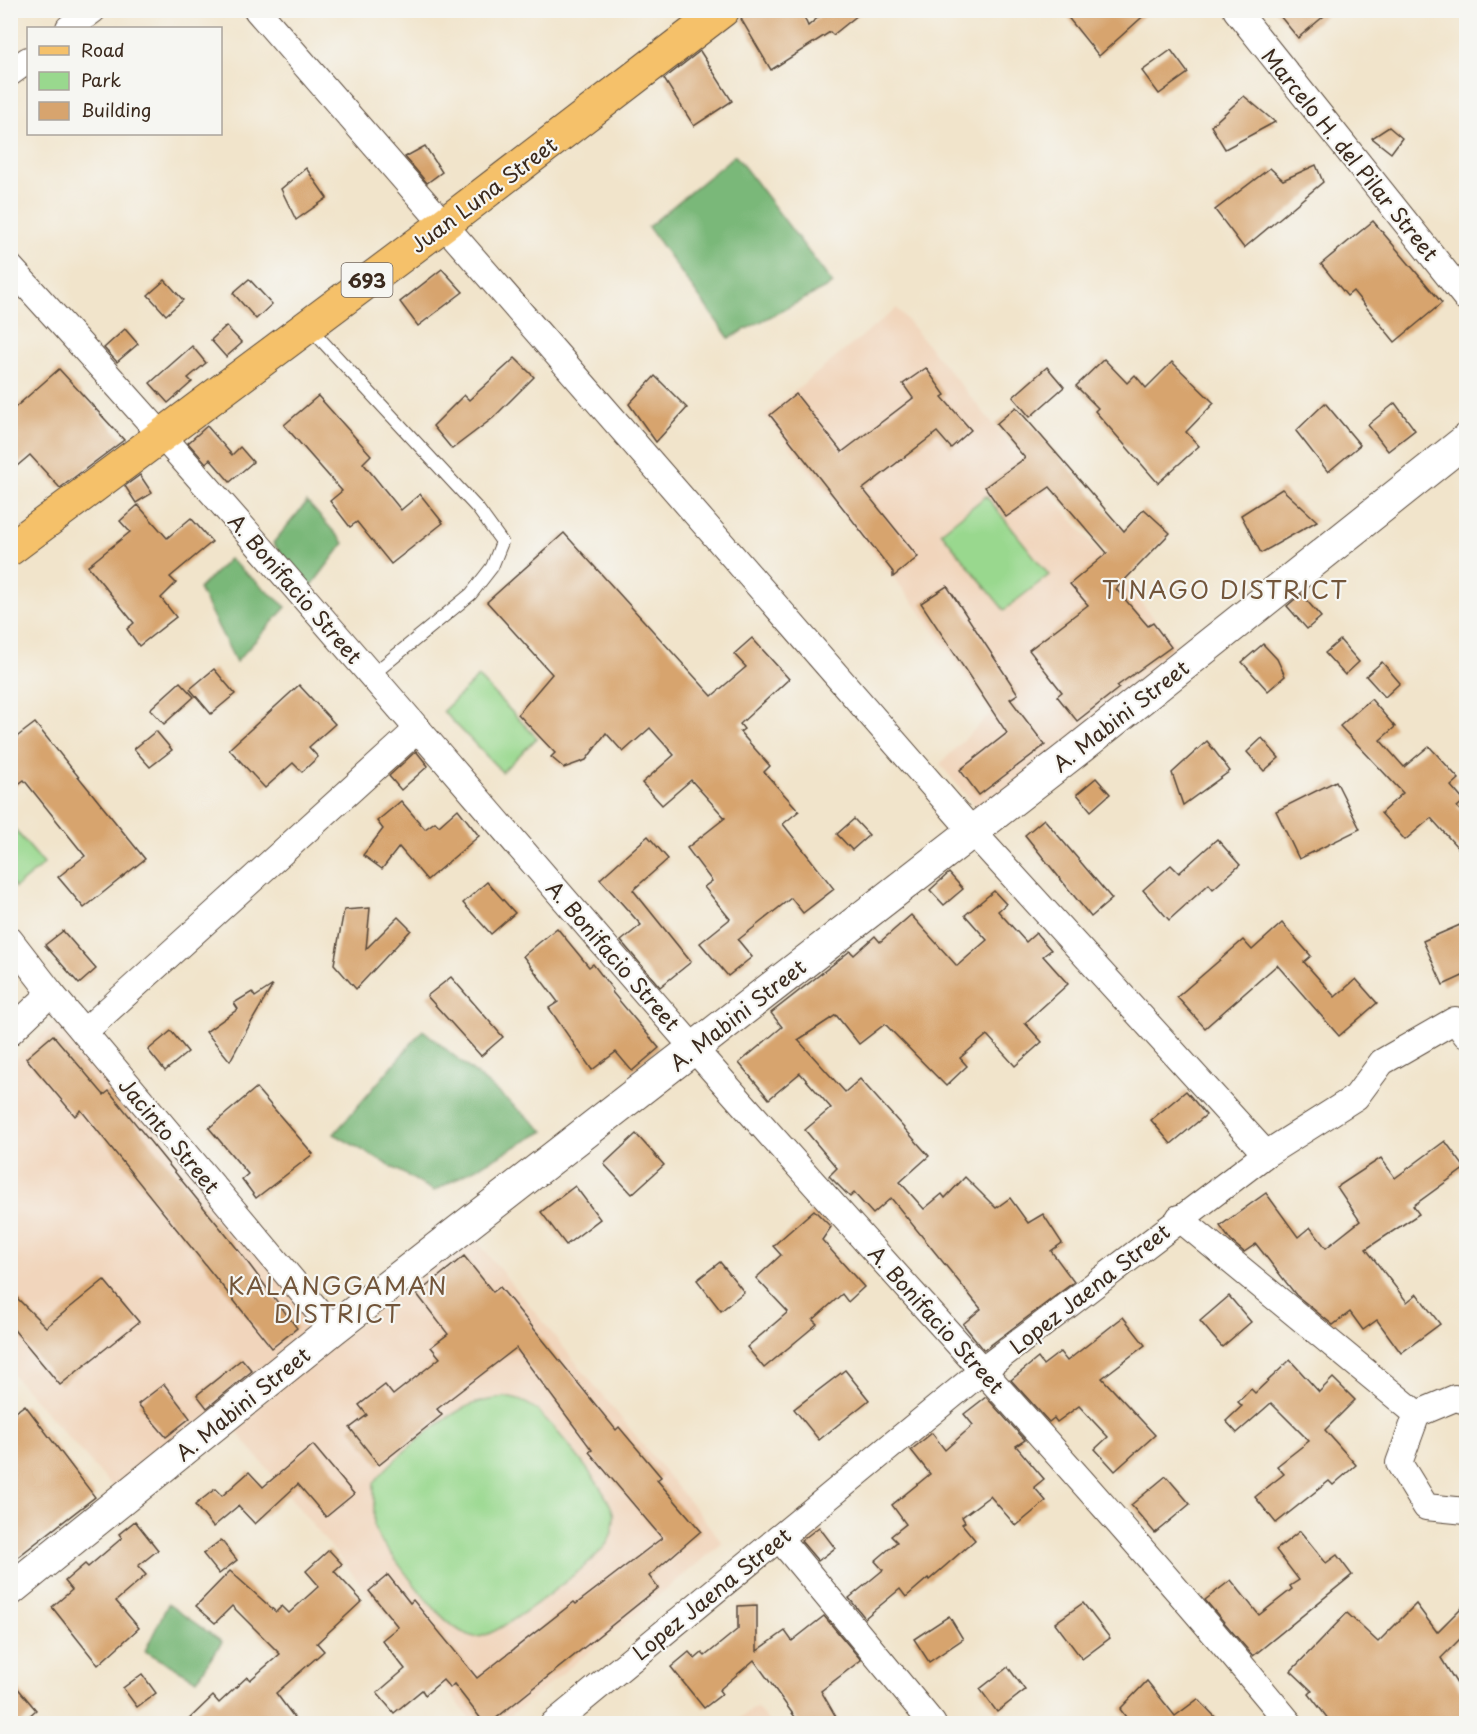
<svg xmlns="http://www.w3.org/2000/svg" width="1477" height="1734" font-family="'Playpen Sans',sans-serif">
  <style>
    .built { fill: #f1d5bc }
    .green { fill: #99d88e; stroke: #6a8156; stroke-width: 1.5 }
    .forest { fill: #7ab879; stroke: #5a714c; stroke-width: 1.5 }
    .building { fill: #d7a46e }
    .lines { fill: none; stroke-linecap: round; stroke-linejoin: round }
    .service-casing { stroke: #564638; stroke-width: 14 }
    .minor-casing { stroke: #564638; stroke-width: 28 }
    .tertiary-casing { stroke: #564638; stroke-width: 34 }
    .primary-casing { stroke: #564638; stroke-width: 35 }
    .service { stroke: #fff; stroke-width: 12 }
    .minor { stroke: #fff; stroke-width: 26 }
    .tertiary { stroke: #fff; stroke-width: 32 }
    .primary { stroke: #f5c16b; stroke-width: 33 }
    .labels { text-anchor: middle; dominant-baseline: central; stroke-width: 4.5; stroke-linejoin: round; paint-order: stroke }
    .shield { fill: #f6f6f2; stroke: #73675e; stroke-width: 1.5 }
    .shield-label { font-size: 20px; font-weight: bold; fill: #3b2a1e }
    .street-label { font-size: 21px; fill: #3b2a1e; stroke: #f6f6f2 }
    .quarter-label { font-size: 24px; letter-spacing: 1.5px; fill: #72553a; stroke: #f6f6f2 }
  </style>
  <rect width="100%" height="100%" fill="#f6f6f2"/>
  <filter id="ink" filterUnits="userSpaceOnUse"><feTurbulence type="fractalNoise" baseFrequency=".0167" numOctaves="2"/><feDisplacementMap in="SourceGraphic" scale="12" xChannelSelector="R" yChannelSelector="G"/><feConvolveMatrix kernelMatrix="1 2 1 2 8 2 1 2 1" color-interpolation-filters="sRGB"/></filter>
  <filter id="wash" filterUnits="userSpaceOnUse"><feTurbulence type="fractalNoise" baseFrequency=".008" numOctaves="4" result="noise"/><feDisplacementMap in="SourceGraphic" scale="24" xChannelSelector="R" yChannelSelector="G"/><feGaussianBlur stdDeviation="1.35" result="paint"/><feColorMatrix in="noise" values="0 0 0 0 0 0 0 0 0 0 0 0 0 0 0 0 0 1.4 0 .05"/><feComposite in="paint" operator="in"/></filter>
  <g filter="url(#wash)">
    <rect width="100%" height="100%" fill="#f1e4cb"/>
    <g class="built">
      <polygon points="897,308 1180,650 979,811 940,764 991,713 917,607 765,415"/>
      <polygon points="63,1016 321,1327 116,1491 11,1373 10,1064"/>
      <polygon points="471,1234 723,1543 501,1723 474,1723 233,1427"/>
      <polygon points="756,1707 770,1723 733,1723"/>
    </g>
    <g class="green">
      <polygon points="986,496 1049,575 1004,610 941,532"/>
      <polygon points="478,677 537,738 502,772 443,711"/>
      <polygon points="10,824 44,864 15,888 11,882"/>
      <path d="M 505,1397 C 516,1399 525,1401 534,1408 C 552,1422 612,1495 614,1517 C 614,1521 613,1527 612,1531 C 611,1536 608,1543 604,1547 C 590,1565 495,1640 475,1637 C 443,1632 402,1566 381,1541 L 374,1527 L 374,1483 C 391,1460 434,1425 460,1410 C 473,1402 489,1400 505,1397 Z"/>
    </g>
    <g class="forest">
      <polygon points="735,155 833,284 729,338 648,227"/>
      <polygon points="307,502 344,543 309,589 273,543"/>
      <polygon points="229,559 286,607 236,662 199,589"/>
      <polygon points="423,1030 544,1131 434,1191 334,1134"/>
      <polygon points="168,1604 222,1642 197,1680 145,1651"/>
    </g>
    <g id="blocks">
      <g class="building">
        <polygon points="751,10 801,10 808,26 827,10 864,10 833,35 830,32 771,70 741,19"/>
        <polygon points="1062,10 1150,10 1099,56"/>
        <polygon points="1275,10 1331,10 1298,38"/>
        <polygon points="1171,50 1188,73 1159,94 1142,71"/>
        <polygon points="700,51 732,101 694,126 664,79"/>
        <polygon points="1244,96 1275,122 1225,149 1211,126"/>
        <polygon points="1389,127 1402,138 1391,153 1372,138"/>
        <polygon points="425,146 442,172 427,183 405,157"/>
        <polygon points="1316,165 1323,182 1244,248 1215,210 1270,168 1283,180"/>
        <polygon points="306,168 327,198 296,220 281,189"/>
        <polygon points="1373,221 1442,303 1395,342 1353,291 1347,296 1321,264"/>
        <polygon points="442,269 463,292 418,326 400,302"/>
        <polygon points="249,279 272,304 256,319 233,293"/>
        <polygon points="165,280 183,300 166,315 148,295"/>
        <polygon points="226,326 242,343 226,357 211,340"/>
        <polygon points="125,329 138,344 117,362 104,348"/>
        <polygon points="192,346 206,363 188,378 192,382 168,403 150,383"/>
        <polygon points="515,358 534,377 493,418 452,449 433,426 464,395 469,400"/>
        <polygon points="1104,359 1127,383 1135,375 1146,388 1172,362 1214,403 1186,432 1199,446 1158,483 1095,411 1098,408 1076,386"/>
        <polygon points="1047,367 1064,387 1030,417 1013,397"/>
        <polygon points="926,368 945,395 942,397 971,430 951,448 937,432 863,489 918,557 893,577 893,572 770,415 796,394 842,452 913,398 903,384"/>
        <polygon points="59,369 124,440 60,488 30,455 10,472 10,412"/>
        <polygon points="655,376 687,408 656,442 629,404"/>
        <polygon points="318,396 371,455 363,463 401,510 420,494 443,523 391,564 357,522 350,527 330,501 342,491 284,425"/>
        <polygon points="1325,403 1360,445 1328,472 1296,431"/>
        <polygon points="1395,403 1415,430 1388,451 1368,425"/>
        <polygon points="1016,407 1124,531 1144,509 1170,533 1116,589 1148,626 1153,623 1171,647 1117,686 1119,688 1077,721 1057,696 1062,692 1029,650 1088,605 1070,584 1107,553 1050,487 1006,517 985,487 1025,458 996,424"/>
        <polygon points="207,426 232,455 240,447 253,462 230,482 210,459 206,463 188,443"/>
        <polygon points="140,475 152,493 136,503 125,486"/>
        <polygon points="1282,489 1317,521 1261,553 1241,515"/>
        <polygon points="138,505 167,538 191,518 212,542 170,577 176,583 161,598 176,617 139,646 127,629 134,623 88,566 130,532 120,521"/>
        <polygon points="564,533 712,696 746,667 734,654 752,638 789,679 740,724 744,729 740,732 770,766 764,772 799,811 783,824 834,889 803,913 791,898 738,940 752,957 728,976 700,943 730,919 704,887 712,881 687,848 725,818 691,780 662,805 642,783 674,755 650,728 623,752 606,733 586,760 564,768 551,757 555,753 518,714 552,674 487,602"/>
        <polygon points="947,586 1018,694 1010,699 1045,745 979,795 960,770 1007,733 921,603"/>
        <polygon points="1301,594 1321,617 1307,629 1287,606"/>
        <polygon points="1340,640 1359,662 1345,675 1325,653"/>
        <polygon points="1263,644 1277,659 1285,676 1268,691 1242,662"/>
        <polygon points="1382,662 1400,683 1385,697 1366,676"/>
        <polygon points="214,669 235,694 211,714 190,689"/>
        <polygon points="180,682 194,697 164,724 150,709"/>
        <polygon points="299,685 335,724 309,747 318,757 302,772 293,763 265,788 229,749"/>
        <polygon points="1371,699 1395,727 1380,740 1404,767 1429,746 1459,779 1451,786 1464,801 1457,807 1467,818 1467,858 1431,818 1405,840 1381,813 1403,793 1340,726"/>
        <polygon points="35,723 145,859 84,908 58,877 85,856 24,780 10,790 10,742"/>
        <polygon points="156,731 172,750 150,767 134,749"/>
        <polygon points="1262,738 1279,758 1264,771 1247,752"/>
        <polygon points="1207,741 1230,771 1183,805 1172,773"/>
        <polygon points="416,751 428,766 401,790 389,776"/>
        <polygon points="1096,778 1110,794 1091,811 1077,794"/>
        <polygon points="1336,781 1360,829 1299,859 1276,811"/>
        <polygon points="401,801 425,829 435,822 439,826 458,809 479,836 427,880 399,847 382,869 363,855 383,829 377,821"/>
        <polygon points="854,819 869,835 852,850 837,834"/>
        <polygon points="1044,819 1112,899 1091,917 1025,835"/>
        <polygon points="648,836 668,859 633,890 691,962 660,987 621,941 641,925 600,879"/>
        <polygon points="1217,839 1240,865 1213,889 1209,884 1169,920 1143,890 1171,865 1179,873"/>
        <polygon points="949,873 963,889 944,905 930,890"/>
        <polygon points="487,882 515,913 491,934 463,903"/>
        <polygon points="994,891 1006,904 998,911 1026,942 1036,933 1051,950 1043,956 1068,984 1025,1023 1042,1042 1015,1066 987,1035 960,1058 967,1066 946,1086 885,1024 859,1044 836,1015 798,1040 845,1092 860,1079 929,1156 900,1182 924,1209 942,1194 945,1198 965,1177 996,1208 1010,1198 1028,1223 1043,1214 1062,1243 1051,1251 1074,1282 984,1350 963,1324 981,1309 891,1198 873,1214 854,1193 850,1197 829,1176 837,1168 805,1130 831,1108 800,1073 769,1099 739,1063 782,1027 771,1013 850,951 854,955 875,936 880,942 911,915 957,966 987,940 965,915"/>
        <polygon points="370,908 366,949 398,917 411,930 356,989 334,964 344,910"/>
        <polygon points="1467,922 1467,974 1443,985 1423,941"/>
        <polygon points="1282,923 1311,956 1304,962 1335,997 1356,979 1377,1003 1339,1036 1277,965 1205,1028 1177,997 1243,940 1252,950"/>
        <polygon points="557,928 589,967 593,964 613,990 612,992 659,1048 632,1071 616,1052 592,1070 549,1008 558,1002 523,956"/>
        <polygon points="63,931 96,969 79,984 45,945"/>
        <polygon points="451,977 503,1037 481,1056 427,996"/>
        <polygon points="273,985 249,1026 230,1061 206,1032 238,1009 234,1003 252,992 255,997"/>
        <polygon points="171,1031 188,1052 165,1071 148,1050"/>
        <polygon points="53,1035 104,1095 109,1091 239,1251 297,1328 272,1348 81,1110 75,1116 26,1058"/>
        <polygon points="256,1088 313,1154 256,1198 242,1179 248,1174 209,1128"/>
        <polygon points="1186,1091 1206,1115 1171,1144 1151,1120"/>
        <polygon points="636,1134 664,1165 632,1194 604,1164"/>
        <polygon points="1445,1141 1465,1168 1413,1206 1419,1214 1366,1249 1407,1302 1417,1294 1440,1324 1401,1353 1377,1320 1363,1330 1350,1312 1333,1325 1296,1295 1256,1244 1244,1252 1231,1241 1220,1226 1266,1193 1298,1237 1310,1227 1326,1248 1360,1221 1337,1187 1381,1158 1395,1178"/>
        <polygon points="575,1186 600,1219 566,1245 541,1212"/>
        <polygon points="814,1210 831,1227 822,1240 864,1287 848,1302 842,1294 813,1320 817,1324 764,1368 747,1347 788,1312 756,1278 781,1255 773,1246"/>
        <polygon points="464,1256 493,1292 500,1287 616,1430 619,1427 661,1477 657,1480 701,1531 649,1576 658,1588 489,1724 485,1724 454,1684 450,1688 443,1680 425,1695 422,1690 394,1713 377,1693 405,1669 382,1640 398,1627 369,1591 388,1575 410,1603 413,1600 477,1678 574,1602 576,1604 662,1538 589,1452 592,1450 516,1348 437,1409 442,1415 379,1465 350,1428 367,1415 359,1405 385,1385 393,1395 440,1358 431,1347 448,1334 417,1294"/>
        <polygon points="720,1262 744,1292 721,1311 697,1280"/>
        <polygon points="104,1280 139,1322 60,1385 10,1325 10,1291 46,1327"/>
        <polygon points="1229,1296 1251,1322 1222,1347 1200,1321"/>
        <polygon points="1123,1317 1145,1345 1102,1378 1155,1435 1115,1471 1095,1449 1108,1437 1079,1406 1057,1422 1054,1418 1049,1422 1011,1380 1038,1358 1043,1365 1060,1352 1067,1361"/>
        <polygon points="242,1359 252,1371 207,1408 197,1395"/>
        <polygon points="1290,1360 1319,1392 1333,1378 1355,1400 1325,1430 1356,1465 1333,1485 1329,1481 1276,1523 1255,1497 1284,1474 1277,1466 1309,1441 1271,1403 1237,1433 1226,1421 1242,1406 1238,1402 1251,1389 1255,1393"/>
        <polygon points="845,1370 869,1400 819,1440 794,1409"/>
        <polygon points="164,1384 190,1418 166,1437 138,1404"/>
        <polygon points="986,1397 1025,1440 1016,1446 1044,1479 1034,1487 1046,1501 1016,1526 990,1496 962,1517 965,1522 962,1524 975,1540 929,1580 928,1578 906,1597 900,1589 865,1618 849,1598 883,1570 875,1561 897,1542 891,1536 906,1524 892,1505 930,1474 911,1450 932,1433 945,1450 973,1425 964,1414"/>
        <polygon points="25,1405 95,1497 10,1563 10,1416"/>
        <polygon points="313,1445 354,1494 326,1517 298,1484 255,1524 238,1506 213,1527 195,1505 215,1489 222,1496 249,1472 263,1487"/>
        <polygon points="1166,1476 1190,1504 1155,1533 1131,1505"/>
        <polygon points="135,1521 158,1550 138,1566 146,1575 116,1601 139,1628 98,1665 52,1607 72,1590 65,1581 85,1564 88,1567 122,1538 119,1534"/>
        <polygon points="819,1527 835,1548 818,1561 801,1541"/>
        <polygon points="1300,1531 1326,1563 1337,1555 1352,1575 1253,1656 1205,1600 1231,1580 1259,1615 1292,1589 1290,1586 1299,1580 1276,1550"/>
        <polygon points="221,1540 237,1560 219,1574 203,1554"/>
        <polygon points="329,1550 342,1564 334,1571 362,1601 317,1643 324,1651 276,1693 299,1724 184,1724 213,1696 219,1703 247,1677 250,1680 280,1654 232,1606 215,1623 196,1606 230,1571 276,1612 282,1606 289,1613 319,1586 306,1571"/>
        <polygon points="1467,1602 1467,1632 1441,1658 1467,1700 1467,1724 1332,1724 1309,1694 1312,1691 1291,1671 1347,1613 1378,1642 1416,1604 1437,1632"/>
        <polygon points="1083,1603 1110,1638 1082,1659 1055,1623"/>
        <polygon points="757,1605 757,1651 785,1631 792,1641 824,1616 861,1660 821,1691 840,1724 800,1724 754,1660 719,1690 722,1694 704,1708 671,1667 689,1652 695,1659 702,1653 705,1656 738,1629 738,1606"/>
        <polygon points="949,1616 963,1639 929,1662 914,1639"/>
        <polygon points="1008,1667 1025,1690 997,1712 980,1689"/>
        <polygon points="142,1674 156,1693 137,1707 123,1688"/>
        <polygon points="10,1679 36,1710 20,1724 10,1724"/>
        <polygon points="1147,1681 1175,1716 1198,1699 1222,1724 1131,1724 1120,1709"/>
      </g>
    </g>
  </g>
  <g filter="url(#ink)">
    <use href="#blocks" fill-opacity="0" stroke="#564638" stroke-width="1.5"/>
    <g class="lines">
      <defs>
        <polyline id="service" points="309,327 478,509 502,542 492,567 471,594 372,675"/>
        <g id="minor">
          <polyline points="257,10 972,831 1266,1154"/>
          <polyline points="1236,10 1466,298"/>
          <polyline points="69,28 93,10"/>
          <polyline points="10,73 28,60"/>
          <path d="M 10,267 C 243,521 464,785 690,1044 C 889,1272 1098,1490 1290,1724"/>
          <polyline points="10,940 51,993 333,1329"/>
          <polyline points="10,1032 51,993"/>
          <polyline points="84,1032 418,729"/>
          <polyline points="1179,1218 1417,1414"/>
          <polyline points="1466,1401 1455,1398 1417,1414 1399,1463 1426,1507 1466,1511"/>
          <polyline points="779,1538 933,1724"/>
          <polyline points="553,1724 983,1370 1266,1154 1356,1097 1382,1062 1455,1020 1466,1035"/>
        </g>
        <polyline id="tertiary" points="10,1590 333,1329 1077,750 1466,440"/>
        <polyline id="primary" points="10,549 443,225 723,10"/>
      </defs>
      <use href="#service" class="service-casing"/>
      <use href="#minor" class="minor-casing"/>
      <use href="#tertiary" class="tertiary-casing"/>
      <use href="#primary" class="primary-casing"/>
      <use href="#service" class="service"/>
      <use href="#minor" class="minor"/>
      <use href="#tertiary" class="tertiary"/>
      <use href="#primary" class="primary"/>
    </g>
  </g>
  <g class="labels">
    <rect class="shield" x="341.5" y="263" width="51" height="34" rx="4.5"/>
    <g class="shield-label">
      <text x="367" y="280">693</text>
    </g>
    <g class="street-label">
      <text transform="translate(1351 154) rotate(51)">Marcelo H. del Pilar Street</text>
      <text transform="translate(483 194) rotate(-37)">Juan Luna Street</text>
      <text transform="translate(296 588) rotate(49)">A. Bonifacio Street</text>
      <text transform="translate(1120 715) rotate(-38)">A. Mabini Street</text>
      <text transform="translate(614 955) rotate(49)">A. Bonifacio Street</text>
      <text transform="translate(737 1014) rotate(-38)">A. Mabini Street</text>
      <text transform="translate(170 1135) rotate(50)">Jacinto Street</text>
      <text transform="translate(1089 1288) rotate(-38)">Lopez Jaena Street</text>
      <text transform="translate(937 1319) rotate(48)">A. Bonifacio Street</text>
      <text transform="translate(242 1403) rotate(-39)">A. Mabini Street</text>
      <text transform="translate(711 1593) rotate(-39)">Lopez Jaena Street</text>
    </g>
    <g class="quarter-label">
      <text x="1225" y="589">TINAGO DISTRICT</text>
      <text x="338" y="1285">KALANGGAMAN<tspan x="338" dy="28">DISTRICT</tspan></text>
    </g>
  </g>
  <rect width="1477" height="1734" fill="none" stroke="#f6f6f2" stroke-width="36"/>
  <rect x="27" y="27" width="195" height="108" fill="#f6f6f2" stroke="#aba49d" stroke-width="1.5"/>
  <rect x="39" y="46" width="30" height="9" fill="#f5c16b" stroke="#aba49d" stroke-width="1.5"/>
  <text x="81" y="57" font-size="18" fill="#3b2a1e">Road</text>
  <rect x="39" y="72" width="30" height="18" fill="#99d88e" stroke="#aba49d" stroke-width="1.5"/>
  <text x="81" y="87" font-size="18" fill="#3b2a1e">Park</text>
  <rect x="39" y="102" width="30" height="18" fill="#d7a46e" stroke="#aba49d" stroke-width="1.5"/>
  <text x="81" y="117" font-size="18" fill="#3b2a1e">Building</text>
</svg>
